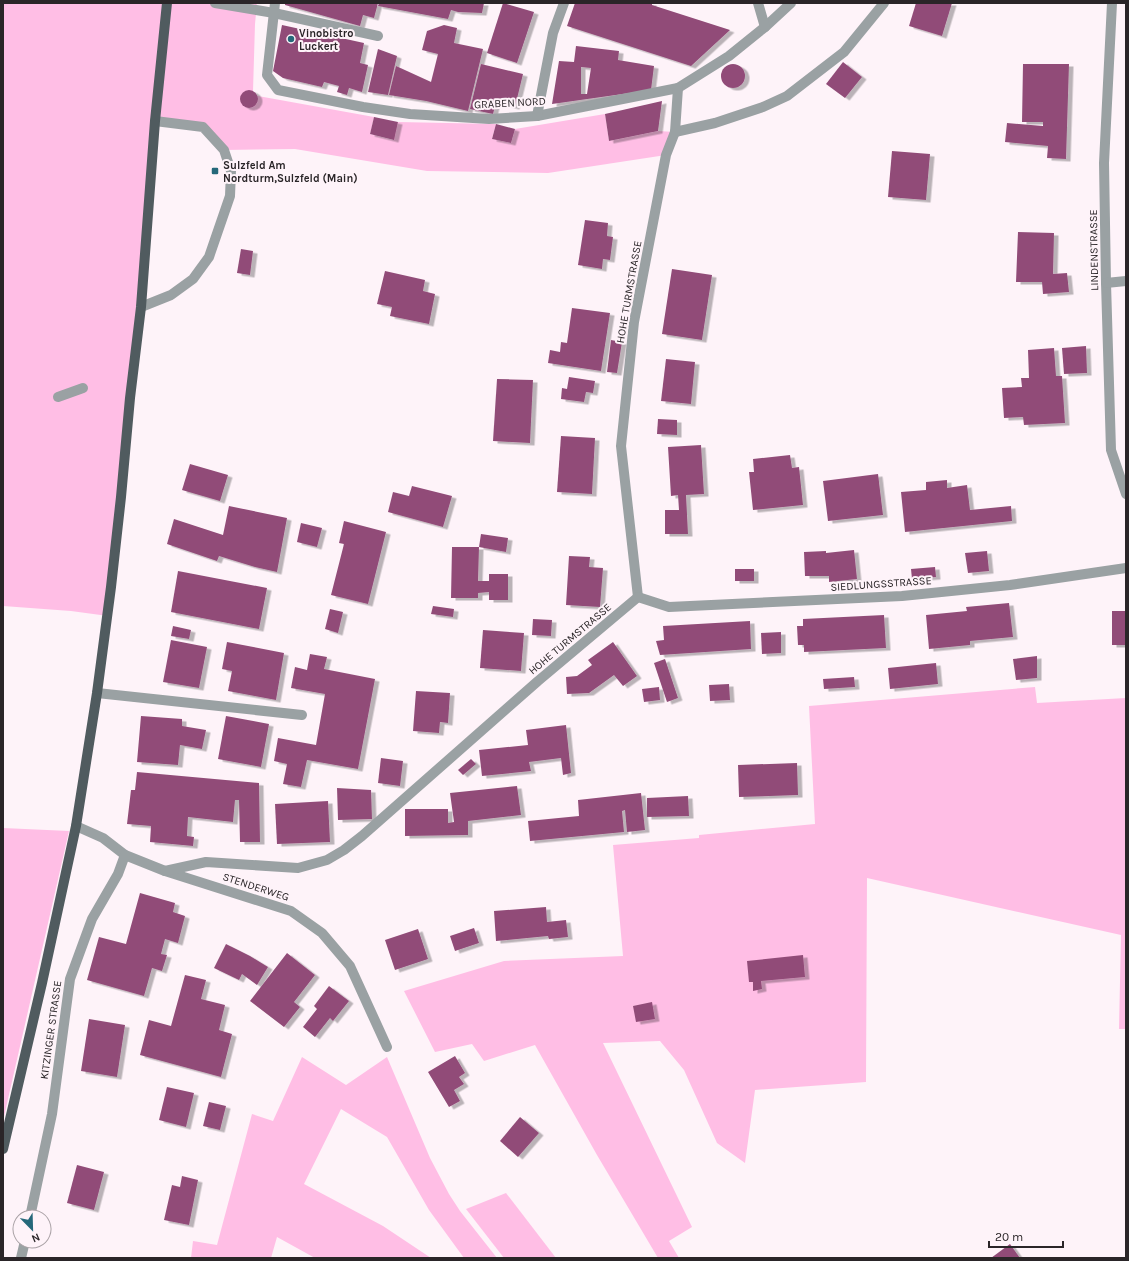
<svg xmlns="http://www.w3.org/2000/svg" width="1129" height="1261" font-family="Karla,sans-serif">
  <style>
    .green { fill: #ffbee5 }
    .building { fill: #914c78; fill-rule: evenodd; filter: url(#shadow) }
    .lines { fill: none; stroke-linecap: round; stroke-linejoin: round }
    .minor { stroke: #9aa1a3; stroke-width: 10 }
    .major { stroke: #505b5f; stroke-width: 10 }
    .poi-dot { fill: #25687a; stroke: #fef3f9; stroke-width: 1.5 }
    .labels { text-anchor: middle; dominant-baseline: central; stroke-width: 4; stroke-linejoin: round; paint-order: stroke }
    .poi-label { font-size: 11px; font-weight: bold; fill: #2a2528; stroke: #fef3f9; text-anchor: start }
    .street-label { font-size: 11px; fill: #2a2528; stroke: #fef3f9 }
  </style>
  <defs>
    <filter id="shadow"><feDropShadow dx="4.5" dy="2.5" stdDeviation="0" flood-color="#0004"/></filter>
  </defs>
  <rect width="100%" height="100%" fill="#fef3f9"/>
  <g class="green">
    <path d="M 3,3 L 257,3 L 255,24 L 253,91 L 250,91 L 243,93 L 241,99 C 242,106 247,108 253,107 L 257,103 L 258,96 L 374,117 L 370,134 L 393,140 L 398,122 L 496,124 L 492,139 L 511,143 L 515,129 L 605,114 L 609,141 L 658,131 L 675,132 L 666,155 L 548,173 L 427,171 L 295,149 L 224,150 L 203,128 L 155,121 L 108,616 L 71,611 L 3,606 Z"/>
    <polygon points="1035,687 1037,703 1126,698 1126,1029 1119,1029 1121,935 867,878 866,1082 755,1090 745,1163 717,1143 684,1070 660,1041 603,1043 692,1227 669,1241 679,1258 658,1258 597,1155 535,1045 484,1061 472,1044 435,1052 404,991 504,961 623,956 613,845 699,838 699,835 815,824 809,706"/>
    <polygon points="3,828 69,831 3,1121"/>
    <polygon points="302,1057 346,1085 387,1057 430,1158 449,1194 460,1211 497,1258 464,1258 429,1210 387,1137 341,1109 304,1184 383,1226 431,1258 315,1258 277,1237 271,1258 191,1258 193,1241 217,1245 252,1114 273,1121"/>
    <polygon points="506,1193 556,1258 504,1258 466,1209"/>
  </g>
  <g class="building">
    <polygon points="285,3 378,3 374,18 363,15 360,26 285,5"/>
    <polygon points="379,3 484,3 482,13 458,12 451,10 448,19 378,6"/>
    <polygon points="503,3 534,12 517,63 487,53"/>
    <polygon points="575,3 652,3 652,5 730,30 691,66 567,26"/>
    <polygon points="916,3 952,3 942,36 909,26"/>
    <polygon points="282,25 364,43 360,63 368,65 362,92 349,88 347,95 337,92 339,86 324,82 322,87 283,78 273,71"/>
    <polygon points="444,25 457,28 454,43 483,49 468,111 426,101 389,95 396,66 431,82 438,54 422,50 427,31"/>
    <path d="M 576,46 L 619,51 L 618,60 L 654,66 L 651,90 L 552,104 L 559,61 L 574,62 ZM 581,67 L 591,68 L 587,94 L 581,94 Z"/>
    <polygon points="378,49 397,56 388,95 368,92"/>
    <polygon points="843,62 862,77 845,98 826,84"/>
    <circle cx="733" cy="76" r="12"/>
    <polygon points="481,64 523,74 515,107 496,102 493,114 470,109"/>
    <polygon points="1023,64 1069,64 1066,159 1047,158 1048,146 1005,142 1007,123 1043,126 1043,122 1022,122"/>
    <circle cx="249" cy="99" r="9"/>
    <polygon points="662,101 658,131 609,141 605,114"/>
    <polygon points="374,117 398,122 394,140 370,134"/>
    <polygon points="496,124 515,129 511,143 492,139"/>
    <polygon points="892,151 930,154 926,200 888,197"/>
    <polygon points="585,220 608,223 607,236 613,237 610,260 603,259 602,269 578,265"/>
    <polygon points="1018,232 1054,233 1053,274 1067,273 1069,292 1043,294 1042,282 1016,282"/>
    <polygon points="241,249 253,251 250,275 237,273"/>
    <polygon points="672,269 712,275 702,340 662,334"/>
    <polygon points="385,271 425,280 423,291 435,294 429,324 390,316 392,307 377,304"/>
    <polygon points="572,308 610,313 601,371 548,363 550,350 560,352 561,342 567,343"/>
    <polygon points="611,340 622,342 617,373 607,372"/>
    <polygon points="1086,346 1087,373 1064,374 1062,348"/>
    <polygon points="1054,348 1056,376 1062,376 1065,423 1024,425 1023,417 1004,418 1002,388 1022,387 1021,378 1029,378 1028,350"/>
    <polygon points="666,359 695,362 691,404 661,401"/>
    <polygon points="569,377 595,381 593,393 586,392 584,402 561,399 562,388 567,389"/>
    <polygon points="497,379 533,380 530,443 493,441"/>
    <polygon points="658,419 677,420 677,435 657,434"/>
    <polygon points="561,436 595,438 592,494 557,492"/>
    <polygon points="701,445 704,494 686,495 688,534 665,534 665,510 679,510 678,495 671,496 668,447"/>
    <polygon points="790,455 792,468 799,467 803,505 753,510 749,472 754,472 753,459"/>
    <polygon points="190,464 228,475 220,501 182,490"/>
    <polygon points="878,474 883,515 828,521 823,481"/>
    <polygon points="947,480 947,488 967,485 970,510 1011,506 1012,521 905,532 901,492 926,490 926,482"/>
    <polygon points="412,486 452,496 443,527 388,512 393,492 409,496"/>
    <polygon points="229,506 287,518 277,572 255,567 219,556 217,561 167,544 174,519 223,535"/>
    <polygon points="344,521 386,532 368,604 331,595 344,544 339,543"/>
    <polygon points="301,523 322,528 317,547 297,542"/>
    <polygon points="481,534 508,538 506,552 479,547 478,581 489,581 489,574 508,574 508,600 489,600 489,592 478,593 478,598 451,598 452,547 479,547"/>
    <polygon points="854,550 857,579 829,582 829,576 805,576 804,552 826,551 826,553"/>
    <polygon points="987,551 989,571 968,573 965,553"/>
    <polygon points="569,556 590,557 589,567 603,568 600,607 566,605"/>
    <polygon points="935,567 936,577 912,579 911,569"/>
    <rect x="735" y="569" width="19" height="12"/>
    <polygon points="178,571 267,588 259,629 171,612"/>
    <polygon points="1009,603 1013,637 970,641 970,645 929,649 926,615 967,611 966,607"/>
    <polygon points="433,606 454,609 453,617 431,614"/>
    <polygon points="330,609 343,612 338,633 325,629"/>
    <rect x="1112" y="611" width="14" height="34"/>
    <polygon points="884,615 886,648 804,652 804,645 798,645 797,626 803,626 803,619"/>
    <polygon points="533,619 552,620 551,636 532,635"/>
    <polygon points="750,621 751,649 660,655 656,641 664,640 663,626"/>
    <polygon points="173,626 191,630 189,639 171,636"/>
    <polygon points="483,630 524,633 521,671 480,668"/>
    <polygon points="781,632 781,653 762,654 761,633"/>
    <polygon points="171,640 207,647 199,688 163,682"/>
    <polygon points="227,642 284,653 276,700 228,691 232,671 222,669"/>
    <polygon points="613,642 637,676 623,686 614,675 589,693 567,694 566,677 577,676 592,665 588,660"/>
    <polygon points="310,654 327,657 324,669 375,679 358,769 307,760 301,787 283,784 287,764 274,761 278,738 316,745 325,694 291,688 295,667 307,670"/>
    <polygon points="1037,656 1037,678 1016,680 1013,659"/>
    <polygon points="665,659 678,698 667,702 654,663"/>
    <polygon points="936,663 938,684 890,689 888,668"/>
    <polygon points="854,677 855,687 824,689 823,679"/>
    <polygon points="729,684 730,700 710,701 709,685"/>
    <polygon points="659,687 660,700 644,702 642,689"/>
    <polygon points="416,691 450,693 448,723 440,722 439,733 413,731"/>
    <polygon points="141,716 182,719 182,726 206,730 202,749 180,745 178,765 137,762"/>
    <polygon points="226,716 269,724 261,767 218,759"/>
    <polygon points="566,725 571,773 563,775 561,758 529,762 531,771 482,776 479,750 528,745 526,730"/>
    <polygon points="381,758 403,761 400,786 378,783"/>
    <polygon points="471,759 476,764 463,775 458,770"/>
    <polygon points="797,763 798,795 739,797 738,765"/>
    <polygon points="137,772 259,783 260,842 240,842 239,800 235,800 233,822 188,817 187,836 194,837 193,846 150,842 151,826 127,824 131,790 135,790"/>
    <polygon points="517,786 521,815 468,821 468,835 405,836 405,809 448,809 448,823 454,822 450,793"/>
    <polygon points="337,788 371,790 372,819 338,820"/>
    <polygon points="641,793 645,830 627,832 625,810 622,811 624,832 530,841 528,821 579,816 578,800"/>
    <polygon points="688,796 689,816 647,817 647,798"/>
    <polygon points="328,801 330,842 277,844 275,804"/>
    <polygon points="140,893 175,903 173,912 185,916 178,943 165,939 161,954 167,955 162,971 152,968 144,996 87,980 99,937 126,944"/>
    <polygon points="546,907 547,922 566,920 568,937 549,939 548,936 496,941 494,911"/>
    <polygon points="474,928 479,943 455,951 450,936"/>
    <polygon points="418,929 428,959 395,970 385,940"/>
    <polygon points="226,944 250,956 268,967 257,985 242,974 239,980 214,968"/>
    <polygon points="287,953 315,975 294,1002 300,1007 284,1027 250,1001"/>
    <polygon points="803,955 805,977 761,981 762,989 753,991 753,982 749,982 747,961"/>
    <polygon points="185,975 206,980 201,999 225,1005 219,1030 232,1034 221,1077 140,1055 149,1020 171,1026"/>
    <polygon points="329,986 349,1001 333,1021 330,1018 315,1037 303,1027 317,1009 314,1006"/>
    <polygon points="652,1002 655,1019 636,1022 633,1006"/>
    <polygon points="89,1019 125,1025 117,1077 81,1071"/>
    <polygon points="455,1056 465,1073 459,1077 464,1084 454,1090 460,1101 449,1107 428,1072"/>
    <polygon points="167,1087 194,1093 186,1127 159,1120"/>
    <polygon points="209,1102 226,1106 220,1130 203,1126"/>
    <polygon points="520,1117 539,1133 518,1157 500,1141"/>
    <polygon points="77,1165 104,1172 94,1210 67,1203"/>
    <polygon points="182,1176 198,1180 189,1225 164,1220 172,1185 180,1187"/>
    <polygon points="1010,1244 1020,1258 991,1258"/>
  </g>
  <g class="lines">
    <g class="minor">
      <polyline points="215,3 274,13 378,36"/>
      <polyline points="275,3 267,75 278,90 363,107 410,114 489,119 537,116 678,88 729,56 765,27 791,3"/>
      <polyline points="758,3 765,27"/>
      <polyline points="1112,3 1104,163 1106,283 1111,450 1126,494"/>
      <polyline points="537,116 553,33 564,3"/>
      <polyline points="675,132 715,123 763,107 787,96 844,52 884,3"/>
      <polyline points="1106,283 1126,281"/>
      <polyline points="141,307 171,295 193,279 209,257 230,196 231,171 224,150 203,127 155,121"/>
      <polyline points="58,397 83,388"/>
      <polyline points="638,597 621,446 634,322 666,155 675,132 678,88"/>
      <polyline points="638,597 669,607 902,596 1010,585 1126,568"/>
      <polyline points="97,693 302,715"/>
      <polyline points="76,826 103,838 125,855 165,871 291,911 322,933 350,966 387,1047"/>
      <polyline points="165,871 206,862 298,868 327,860 344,850 362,836 538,681 638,597"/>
      <polyline points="30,1217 52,1114 70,979 92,919 118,874 125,855"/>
      <polyline points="21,1258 25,1241"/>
    </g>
    <polyline class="major" points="3,1149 42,983 76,826 97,693 111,587 121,497 130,398 141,307 155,121 167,3"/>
  </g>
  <g class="poi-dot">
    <circle cx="291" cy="39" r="4"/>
    <rect x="211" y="167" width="8" height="8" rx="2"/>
  </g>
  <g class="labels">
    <g class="poi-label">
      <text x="299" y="33">Vinobistro<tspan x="299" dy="13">Luckert</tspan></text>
      <text x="223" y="165">Sulzfeld Am<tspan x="223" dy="13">Nordturm,Sulzfeld (Main)</tspan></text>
    </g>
    <g class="street-label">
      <text transform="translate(510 103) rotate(-3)">GRABEN NORD</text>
      <text transform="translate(1094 250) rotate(-91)">LINDENSTRASSE</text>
      <text transform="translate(629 292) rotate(-80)">HOHE TURMSTRASSE</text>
      <text transform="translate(881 584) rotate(-4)">SIEDLUNGSSTRASSE</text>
      <text transform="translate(570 639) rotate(-40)">HOHE TURMSTRASSE</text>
      <text transform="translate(256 887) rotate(18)">STENDERWEG</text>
      <text transform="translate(51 1030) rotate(-82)">KITZINGER STRASSE</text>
    </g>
  </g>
  <rect width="1129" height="1261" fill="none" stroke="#2a2528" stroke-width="8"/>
  <g transform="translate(32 1229) rotate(157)"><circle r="19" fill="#fef3f9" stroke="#a9a1a5"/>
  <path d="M0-3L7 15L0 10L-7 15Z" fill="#25687a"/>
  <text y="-6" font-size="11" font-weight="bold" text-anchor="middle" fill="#2a2528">N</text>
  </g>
  <path d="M989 1241v6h74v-6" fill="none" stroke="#2a2528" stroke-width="2"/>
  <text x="995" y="1241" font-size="12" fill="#2a2528" stroke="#fef3f9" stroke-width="3" paint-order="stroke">20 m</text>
</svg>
